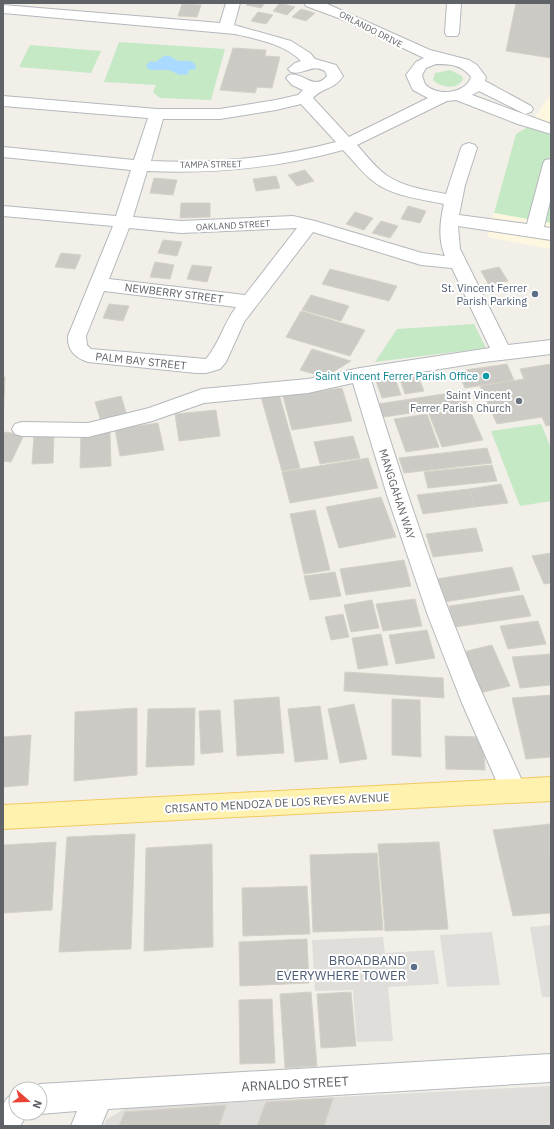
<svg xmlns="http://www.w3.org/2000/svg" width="554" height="1129" font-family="'IBM Plex Sans',sans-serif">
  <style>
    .commercial { fill: #fef7e0 }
    .industrial { fill: #e0deda }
    .green { fill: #c5e8c5 }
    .water { fill: #aadaff }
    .building { fill: #cccac5; stroke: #d6d1c6 }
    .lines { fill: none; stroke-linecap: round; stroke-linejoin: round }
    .minor-casing { stroke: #b5b8bc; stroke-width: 2 }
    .major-casing { stroke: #f2c960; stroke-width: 2 }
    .minor { fill: #fff; fill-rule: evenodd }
    .major { fill: #fff2af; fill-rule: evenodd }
    .service-dot { fill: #5c6f8a; stroke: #fff; stroke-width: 1.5 }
    .culture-dot { fill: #0f9aa8; stroke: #fff; stroke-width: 1.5 }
    .worship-dot { fill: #6b7280; stroke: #fff; stroke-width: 1.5 }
    .labels { text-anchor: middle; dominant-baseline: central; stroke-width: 4; stroke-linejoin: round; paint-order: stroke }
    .far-street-label { font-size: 9px; fill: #5f6368; stroke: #fff }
    .service-label { font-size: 11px; fill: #4e5e75; stroke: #fff; text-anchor: end }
    .street-label { font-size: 11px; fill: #5f6368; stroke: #fff }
    .culture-label { font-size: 11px; fill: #0d838f; stroke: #fff; text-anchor: end }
    .worship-label { font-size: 11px; fill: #5b616d; stroke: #fff; text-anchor: end }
    .near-service-label { font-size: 13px; fill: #4e5e75; stroke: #fff; text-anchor: end }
    .near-street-label { font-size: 13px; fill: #5f6368; stroke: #fff }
  </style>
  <rect width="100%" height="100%" fill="#f1efe8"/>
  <polygon class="commercial" points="551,94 551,249 487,237 516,134 528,127"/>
  <g class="industrial">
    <polygon points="551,925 551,997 542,997 530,927"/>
    <polygon points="492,932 500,985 447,987 440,935"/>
    <polygon points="383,937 385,953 434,950 439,984 388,987 393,1041 357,1042 353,990 315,991 312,940"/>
    <polygon points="551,1086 551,1126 104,1126 106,1120 126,1108"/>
  </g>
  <g class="green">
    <polygon points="119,42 225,49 211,100 160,98 153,92 156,85 104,82"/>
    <polygon points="30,45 101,51 91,73 19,67"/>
    <path d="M 450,70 L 462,76 L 463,79 C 458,90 441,88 433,80 L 435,73 Z"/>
    <polygon points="528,127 551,133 551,223 494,213 516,134"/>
    <polygon points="474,324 486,348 375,362 397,329"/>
    <polygon points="541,424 551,448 551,501 520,506 491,431"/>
  </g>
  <path class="water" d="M 164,56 C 170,55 171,57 176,60 C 182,63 187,58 195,64 L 196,69 L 189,70 L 188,72 L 189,74 L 180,75 L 169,70 L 150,70 L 146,66 L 150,61 L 155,62 Z"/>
  <g class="building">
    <polygon points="248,3 265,3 261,8 246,5"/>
    <polygon points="280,3 295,7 287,15 273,11"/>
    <polygon points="516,3 551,3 551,58 506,51"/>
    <polygon points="182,4 201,5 197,17 178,16"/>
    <polygon points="301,9 315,13 306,21 292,17"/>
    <polygon points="258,12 273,15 266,24 251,21"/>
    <polygon points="233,48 266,50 265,56 280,57 272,88 257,87 255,93 220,90"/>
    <polygon points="305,170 314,181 297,186 288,175"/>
    <polygon points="276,176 280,188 256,191 253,179"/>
    <polygon points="154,178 177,180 173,195 150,193"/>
    <polygon points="181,203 210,203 210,217 180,218"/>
    <polygon points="408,206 426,211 420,223 401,219"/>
    <polygon points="355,212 373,218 364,230 346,224"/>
    <polygon points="381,221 398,226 390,238 372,233"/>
    <polygon points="163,240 182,242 177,256 158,253"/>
    <polygon points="61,253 81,255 75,269 55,267"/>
    <polygon points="155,262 174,265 170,279 150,277"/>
    <polygon points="192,265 212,267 207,282 187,279"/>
    <polygon points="499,267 508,281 489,285 481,271"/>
    <polygon points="330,269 397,286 389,301 322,284"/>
    <polygon points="311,295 349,306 341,321 302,310"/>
    <polygon points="109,304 129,306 123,321 103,318"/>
    <polygon points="301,311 365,330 350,356 286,337"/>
    <polygon points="312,349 351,361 325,377 300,370"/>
    <polygon points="507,364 514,380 465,388 458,371"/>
    <polygon points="551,364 551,425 546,426 542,417 497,424 480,386 524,379 520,369"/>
    <polygon points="417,374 424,391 405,394 399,377"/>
    <polygon points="3,377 5,377 3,420"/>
    <polygon points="395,378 401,395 382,398 376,381"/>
    <polygon points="342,388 352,421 292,430 283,396"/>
    <polygon points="463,391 469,405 383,417 378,404"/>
    <polygon points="279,394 300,468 282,471 261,397"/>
    <polygon points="121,396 128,419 102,425 95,402"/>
    <polygon points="469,408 483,440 442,447 429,414"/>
    <polygon points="216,410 220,436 179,441 175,414"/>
    <polygon points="427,414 439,447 406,452 394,419"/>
    <polygon points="158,423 164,450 120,456 115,429"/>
    <polygon points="5,432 24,435 11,462 3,461 3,437"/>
    <polygon points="110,432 111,466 80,468 81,434"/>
    <polygon points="54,434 53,463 32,464 34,435"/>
    <polygon points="353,436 360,458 320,464 314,442"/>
    <polygon points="487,448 492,463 404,473 399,458"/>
    <polygon points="368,458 378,488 290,503 282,472"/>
    <polygon points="492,465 497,481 428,488 424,472"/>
    <polygon points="501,484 508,503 475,507 469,489"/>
    <polygon points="469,489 475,507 423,514 417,495"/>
    <polygon points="381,497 396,537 339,548 326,507"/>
    <polygon points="315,510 330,570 304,574 290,514"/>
    <polygon points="476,528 483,551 433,557 426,534"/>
    <polygon points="551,553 551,583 544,584 532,556"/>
    <polygon points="404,560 411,586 346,595 340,569"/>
    <polygon points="512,567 520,590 444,602 436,579"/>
    <polygon points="335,572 341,596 310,600 304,576"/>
    <polygon points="523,595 531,616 455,627 449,606"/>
    <polygon points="415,599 422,626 383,631 376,604"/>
    <polygon points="372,600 379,628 351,632 344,605"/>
    <polygon points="343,614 349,637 331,640 325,617"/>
    <polygon points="538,621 546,644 508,649 500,626"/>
    <polygon points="427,630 435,658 396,664 389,635"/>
    <polygon points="381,634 388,665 358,669 352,638"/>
    <polygon points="492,645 510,686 480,693 463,652"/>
    <polygon points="551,654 551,685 520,688 512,657"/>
    <polygon points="345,672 443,678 444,698 344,691"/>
    <polygon points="551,695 551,757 526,759 512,698"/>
    <polygon points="279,697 284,753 237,756 234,700"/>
    <polygon points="392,699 420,700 421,757 392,755"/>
    <polygon points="354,704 367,759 340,763 328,709"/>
    <polygon points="320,706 328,759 295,762 288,709"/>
    <polygon points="137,708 137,775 74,781 75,712"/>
    <polygon points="195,708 194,765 146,767 148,709"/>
    <polygon points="220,710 223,752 201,754 199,711"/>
    <polygon points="31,735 28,785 3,787 3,737"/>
    <polygon points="445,736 483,737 485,770 446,769"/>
    <polygon points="550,824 551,913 513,916 493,830"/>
    <polygon points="135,834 131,949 59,952 67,837"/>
    <polygon points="56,842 52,910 3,913 3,845"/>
    <polygon points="439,842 448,929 385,931 378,844"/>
    <polygon points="212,844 213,947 144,951 146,848"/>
    <polygon points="377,853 383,930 313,932 310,855"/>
    <polygon points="307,886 310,934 243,936 242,888"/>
    <polygon points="307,939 309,983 240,986 239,942"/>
    <polygon points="311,992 317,1066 285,1068 280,994"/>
    <polygon points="351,992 356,1046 321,1048 317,994"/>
    <polygon points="272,999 275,1063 240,1064 239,1000"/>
    <polygon points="333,1098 324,1126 257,1126 266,1102"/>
    <polygon points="226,1105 219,1126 119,1126 125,1112"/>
  </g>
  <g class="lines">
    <defs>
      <g id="minor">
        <path d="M 226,3 L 240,3 L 234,25 L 291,41 L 310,53 L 315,59 L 336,65 L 343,76 C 334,90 323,87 313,98 L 349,137 L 428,98 L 413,90 L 406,75 L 416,62 L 424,58 L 341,19 L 306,6 L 304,3 L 325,3 L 430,50 L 469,60 L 477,65 L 486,77 L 485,81 L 531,106 L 533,109 L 531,112 L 525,114 L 479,91 L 472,95 L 551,124 L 551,134 L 518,124 L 456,100 L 447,101 L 357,145 C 366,155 375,167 386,175 C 403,187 426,190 446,194 L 461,148 L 463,145 L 469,143 L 475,145 L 477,148 L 465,185 L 459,215 L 527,224 L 543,164 L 545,160 L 551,159 L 551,197 L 544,227 L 551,228 L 551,240 L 458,226 L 460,249 L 508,345 L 551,340 L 551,354 L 484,362 L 371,380 C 400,472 429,563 465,652 C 483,699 506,743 526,790 L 522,798 L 513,802 L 504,798 L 462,703 L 427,613 L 387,495 L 353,383 L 308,393 L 204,403 L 152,421 L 88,437 L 22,436 L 15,434 L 12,429 L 15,424 L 22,422 L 88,423 L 149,408 L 202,389 L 308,379 L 360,368 L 490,348 L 452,268 L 421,265 L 313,232 L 244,322 L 226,362 L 220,369 L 206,373 L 197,373 L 88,362 C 75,358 67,350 68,336 L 113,226 L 3,216 L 3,206 L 116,216 L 131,170 L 3,157 L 3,147 L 134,160 L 148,118 L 3,106 L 3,96 L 157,109 L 220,109 L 276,100 L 298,95 L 303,90 L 292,85 L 286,78 L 289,75 C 303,71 314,92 327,76 L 325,71 C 310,63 304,76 291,72 L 288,69 L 295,63 L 301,61 C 285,44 256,39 235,34 L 3,13 L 3,5 L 220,23 ZM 436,64 C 451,64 462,65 471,77 C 466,94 436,97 425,84 C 424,82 423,78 422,75 L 426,68 ZM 301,104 L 336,142 C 275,158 214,164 151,161 L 163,119 L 220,119 L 276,110 ZM 343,150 C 353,160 362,173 373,181 C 391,196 421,199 444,204 C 440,220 438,240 445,256 L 422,253 L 315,221 L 293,216 L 181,221 L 133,217 L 147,171 C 215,174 278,168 343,150 ZM 129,228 L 181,233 L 297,228 L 245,295 L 109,279 ZM 104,291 L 236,307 C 224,323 219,344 206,359 L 91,349 L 87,345 L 86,336 Z"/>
        <polygon points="447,3 461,3 459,33 457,36 447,36 445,33"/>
        <polygon points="551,1054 551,1082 108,1109 101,1126 71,1126 77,1111 40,1114 38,1113 40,1113 40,1089 29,1089 40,1084"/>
        <path d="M 16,1092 L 16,1113 L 28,1113 L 20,1126 L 3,1126 C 3,1108 0,1100 16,1092 Z"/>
      </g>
      <polygon id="major" points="551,777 551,801 3,829 3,805"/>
    </defs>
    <use href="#minor" class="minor-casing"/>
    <use href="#major" class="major-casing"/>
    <use href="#minor" class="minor"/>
    <use href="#major" class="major"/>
  </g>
  <g class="service-dot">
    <circle cx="535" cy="294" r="4"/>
    <circle cx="414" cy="967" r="4"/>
  </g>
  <circle class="culture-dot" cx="486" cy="376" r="4"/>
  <circle class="worship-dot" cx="519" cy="401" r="4"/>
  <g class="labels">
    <g class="far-street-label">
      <text transform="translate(371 29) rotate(27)">ORLANDO DRIVE</text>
      <text transform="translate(211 164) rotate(-1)">TAMPA STREET</text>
      <text transform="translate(233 225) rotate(-3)">OAKLAND STREET</text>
    </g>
    <g class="service-label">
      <text x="527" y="288">St. Vincent Ferrer<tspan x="527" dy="13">Parish Parking</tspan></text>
    </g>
    <g class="street-label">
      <text transform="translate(174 293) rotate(7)">NEWBERRY STREET</text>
      <text transform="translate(141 361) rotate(6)">PALM BAY STREET</text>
      <text transform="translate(397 494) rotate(72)">MANGGAHAN WAY</text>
      <text transform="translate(277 803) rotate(-3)">CRISANTO MENDOZA DE LOS REYES AVENUE</text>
    </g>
    <g class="culture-label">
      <text x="478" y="376">Saint Vincent Ferrer Parish Office</text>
    </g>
    <g class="worship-label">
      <text x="511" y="395">Saint Vincent<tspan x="511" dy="13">Ferrer Parish Church</tspan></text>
    </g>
    <g class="near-service-label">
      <text x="406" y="960">BROADBAND<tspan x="406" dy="15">EVERYWHERE TOWER</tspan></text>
    </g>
    <g class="near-street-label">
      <text transform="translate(295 1084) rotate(-3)">ARNALDO STREET</text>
    </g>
  </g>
  <rect width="554" height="1129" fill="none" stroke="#5f6368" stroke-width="8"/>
  <g transform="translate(28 1101) rotate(110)"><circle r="19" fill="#ffffff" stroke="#bfc1c3"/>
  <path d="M0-3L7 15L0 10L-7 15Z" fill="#ea4335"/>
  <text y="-6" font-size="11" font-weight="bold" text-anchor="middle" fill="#5f6368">N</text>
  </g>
</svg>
